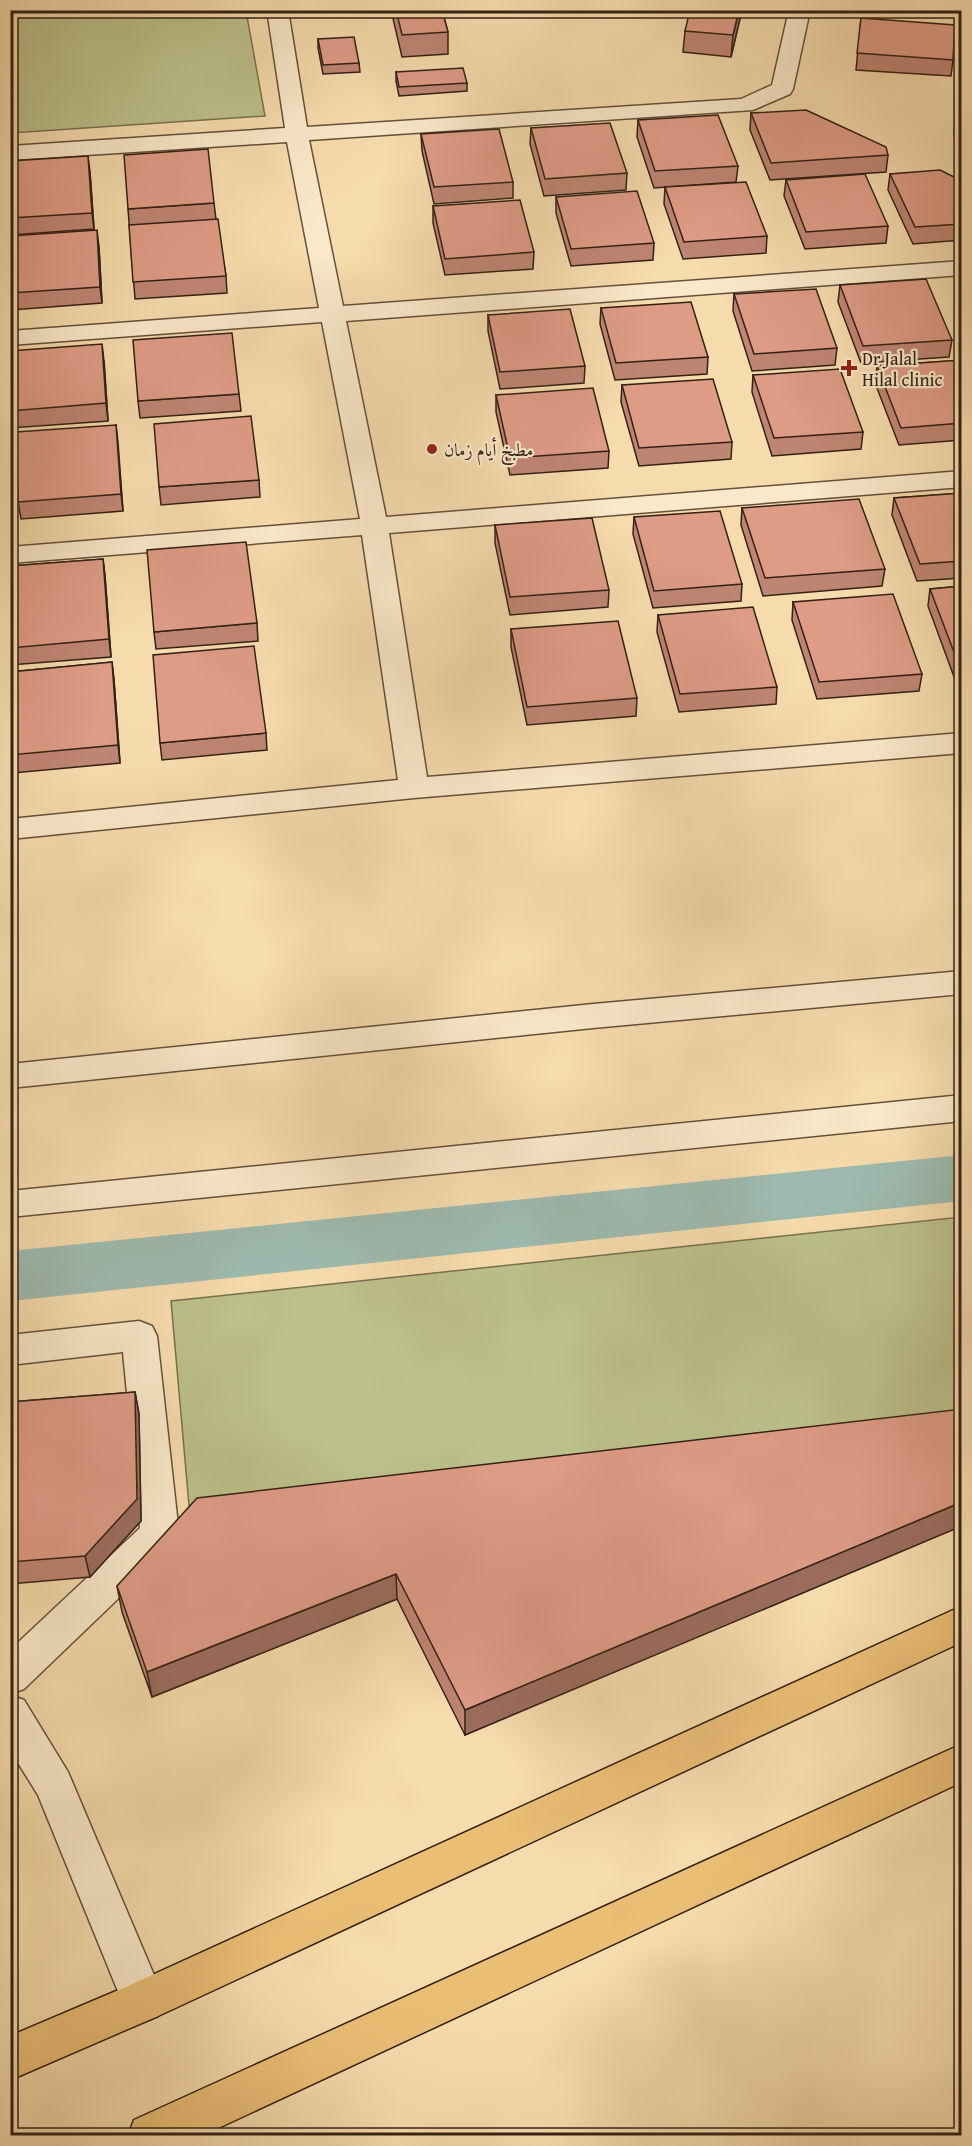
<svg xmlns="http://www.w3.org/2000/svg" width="972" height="2146" font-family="'Gentium Book Plus',Amiri,serif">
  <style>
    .green { fill: #bcc08a; stroke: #787050; stroke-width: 1.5 }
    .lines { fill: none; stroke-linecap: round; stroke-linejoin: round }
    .canal { fill: #9dbaaf; fill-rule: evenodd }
    .minor-casing { stroke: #64503c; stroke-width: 3 }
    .highway-casing { stroke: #332116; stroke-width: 3 }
    .minor { fill: #f9e8c9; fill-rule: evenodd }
    .highway { fill: #ebbe76; fill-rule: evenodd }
    .wall { fill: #bf8573; stroke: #332116; stroke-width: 1.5 }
    .shaded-wall { fill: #9b6c5e; stroke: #332116; stroke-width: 1.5 }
    .building { fill: #de9b86; stroke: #332116; stroke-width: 1.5 }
    .poi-dot { fill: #8f2418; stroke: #f9e8c9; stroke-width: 2 }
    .labels { text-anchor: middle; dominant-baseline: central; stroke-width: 4.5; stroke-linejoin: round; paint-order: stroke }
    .far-poi-label { font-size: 18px; fill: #332116; stroke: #f9e8c9; text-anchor: start }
  </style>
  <rect width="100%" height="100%" fill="#f6dbac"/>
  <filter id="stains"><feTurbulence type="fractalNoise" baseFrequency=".00333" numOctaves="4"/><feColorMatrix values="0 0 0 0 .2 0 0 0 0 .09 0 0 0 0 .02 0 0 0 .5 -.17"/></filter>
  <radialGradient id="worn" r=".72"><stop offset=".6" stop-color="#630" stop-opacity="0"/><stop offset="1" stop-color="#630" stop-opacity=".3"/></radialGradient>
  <g class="green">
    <polygon points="11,10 246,11 265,116 11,133"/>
    <polygon points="961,1217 961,1414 189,1505 171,1301"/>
  </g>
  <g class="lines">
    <polygon class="canal" points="962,1155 962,1201 10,1301 10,1251"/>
    <defs>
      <g id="minor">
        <polygon points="267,10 288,10 307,127 741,99 772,85 789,10 810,10 793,89 790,94 753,110 309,140 343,306 962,261 962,275 346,321 386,517 962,471 962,487 389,533 427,777 962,733 962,753 414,798 10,839 10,819 398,780 362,535 10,563 10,547 360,519 322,322 10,345 10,331 319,308 287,142 10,160 10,146 285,128"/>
        <polygon points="962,971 962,994 593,1028 10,1088 10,1064 593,1004"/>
        <polygon points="962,1095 962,1121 10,1217 10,1191"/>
        <polygon points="139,1321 152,1326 157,1336 179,1534 173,1546 24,1689 10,1694 10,1650 140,1528 123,1352 10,1365 10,1335"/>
        <polygon points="10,1695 24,1700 68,1772 165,2001 158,2016 143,2022 128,2016 38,1795 10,1750"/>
      </g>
      <g id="highway">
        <polygon points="962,1606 962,1642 158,2016 10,2080 10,2036 128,1986"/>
        <polygon points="962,1744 962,1782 201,2136 128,2136 134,2120"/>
      </g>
    </defs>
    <use href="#minor" class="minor-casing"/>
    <use href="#highway" class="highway-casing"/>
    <use href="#minor" class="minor"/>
    <use href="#highway" class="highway"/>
  </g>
  <g class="wall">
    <polygon points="391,10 442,10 448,32 448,54 402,57"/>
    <polygon points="742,10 731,57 683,52 685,31"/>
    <polygon points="861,18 953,60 951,76 856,70"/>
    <polygon points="318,39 359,63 360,72 323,74 318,48"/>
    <polygon points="396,72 467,83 467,91 399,96 396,81"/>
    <polygon points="958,77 962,77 962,135 954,134 956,93"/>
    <polygon points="751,113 888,155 886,172 770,180 750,130"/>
    <polygon points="638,120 738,166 736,182 654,188 637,137"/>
    <polygon points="531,128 627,173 626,190 544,196 530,144"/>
    <polygon points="421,134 513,182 513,198 434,204 422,151"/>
    <polygon points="10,161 90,172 94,229 10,235"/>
    <polygon points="890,174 962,181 962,240 913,244 888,190"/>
    <polygon points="786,180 888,226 886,243 805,249 784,196"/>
    <polygon points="665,187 767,236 766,253 683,259 664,204"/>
    <polygon points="556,197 654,243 653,260 571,266 556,213"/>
    <polygon points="214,203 216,219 226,276 227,293 135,299 128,209"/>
    <polygon points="433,206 534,252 533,269 445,275 433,223"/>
    <polygon points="10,236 99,247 102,303 11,310"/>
    <polygon points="840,285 952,340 949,357 861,363 838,302"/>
    <polygon points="734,294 837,348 835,365 752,371 733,311"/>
    <polygon points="601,308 708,357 707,374 615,380 600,324"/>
    <polygon points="488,315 585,366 584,383 500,389 488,331"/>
    <polygon points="10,351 104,361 108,421 10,428"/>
    <polygon points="962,360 962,440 899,445 875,383 877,366"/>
    <polygon points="753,375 863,432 861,449 772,456 752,392"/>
    <polygon points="622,385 732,442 731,459 639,466 621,402"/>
    <polygon points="239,394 241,411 140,418 138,401"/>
    <polygon points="496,395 609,451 608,468 510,475 496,412"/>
    <polygon points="116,425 123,511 21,519 18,502"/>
    <polygon points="259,480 260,497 161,505 159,487"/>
    <polygon points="962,493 962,578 917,581 892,515 894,498"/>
    <polygon points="742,508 885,569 882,586 763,596 741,525"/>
    <polygon points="634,517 742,584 741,601 653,608 633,534"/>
    <polygon points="495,525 609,590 608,607 510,615 495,543"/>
    <polygon points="103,559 105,576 111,657 10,665 10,566"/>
    <polygon points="962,586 962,685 957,685 928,606 930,589"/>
    <polygon points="793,602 922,674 919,691 817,699 792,620"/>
    <polygon points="658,615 777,687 776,704 679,712 657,632"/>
    <polygon points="257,623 258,641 156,649 154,632"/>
    <polygon points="511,629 637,698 636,716 527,725 511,647"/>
    <polygon points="112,662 114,680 120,763 13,773 10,757 10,672"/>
    <polygon points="266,733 267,750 162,760 160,743"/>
    <polygon points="135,1392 139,1414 141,1521 90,1577 10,1584 10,1402"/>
    <polygon points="962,1409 465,1735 397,1599 152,1697 122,1612 117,1586"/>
  </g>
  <g class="shaded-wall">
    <polygon points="739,10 742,10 731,57 733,35"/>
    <polygon points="88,156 90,172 94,229 92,213"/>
    <polygon points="97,230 99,247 102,303 100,287"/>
    <polygon points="102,344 104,361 108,421 106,403"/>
    <polygon points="116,425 118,442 123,511 121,494"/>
    <polygon points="103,559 105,576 111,657 109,639"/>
    <polygon points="112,662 114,680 120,763 118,745"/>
    <polygon points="135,1392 139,1414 141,1521 90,1577 85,1556"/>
    <polygon points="962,1502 962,1526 465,1735 465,1710"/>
    <polygon points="396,1574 397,1599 152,1697 147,1672"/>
  </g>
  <g class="building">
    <polygon points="396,10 442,10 448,32 402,35"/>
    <polygon points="690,10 739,10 733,35 685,31"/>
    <polygon points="861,18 955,25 953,60 857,53"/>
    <polygon points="354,37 359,63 323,65 318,39"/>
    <polygon points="463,68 467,83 399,87 396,72"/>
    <polygon points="958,77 962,77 962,118 956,118"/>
    <polygon points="806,110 886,147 888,155 771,163 751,113"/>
    <polygon points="718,115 738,166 655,171 638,120"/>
    <polygon points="610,123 627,173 545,179 531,128"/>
    <polygon points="499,129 513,182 434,187 421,134"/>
    <polygon points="208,149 214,203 128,209 124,155"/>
    <polygon points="88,156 92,213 10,218 10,161"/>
    <polygon points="940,170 962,181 962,224 915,227 890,174"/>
    <polygon points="865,174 888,226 806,232 786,180"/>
    <polygon points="746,182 767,236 684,242 665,187"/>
    <polygon points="637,191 654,243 571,249 556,197"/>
    <polygon points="520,200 534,252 445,259 433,206"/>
    <polygon points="218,219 226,276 133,282 129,225"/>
    <polygon points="97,230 100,287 10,293 10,236"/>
    <polygon points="926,279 952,340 863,346 840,285"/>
    <polygon points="816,289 837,348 754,354 734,294"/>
    <polygon points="691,302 708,357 616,363 601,308"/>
    <polygon points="570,309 585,366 500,372 488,315"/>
    <polygon points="232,333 239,394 138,401 133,340"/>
    <polygon points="102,344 106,403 10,411 10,351"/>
    <polygon points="962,360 962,423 901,428 877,366"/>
    <polygon points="840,369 863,432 774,438 753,375"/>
    <polygon points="713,379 732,442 639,448 622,385"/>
    <polygon points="593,388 609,451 510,458 496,395"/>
    <polygon points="251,416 259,480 159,487 154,424"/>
    <polygon points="116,425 121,494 18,502 16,432"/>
    <polygon points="962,493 962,561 920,564 894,498"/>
    <polygon points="859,499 885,569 765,578 742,508"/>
    <polygon points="720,511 742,584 654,591 634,517"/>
    <polygon points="592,518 609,590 510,597 495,525"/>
    <polygon points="246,542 257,623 154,632 147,550"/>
    <polygon points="103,559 109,639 10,648 10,566"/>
    <polygon points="962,586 962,668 960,668 930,589"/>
    <polygon points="893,594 922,674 819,682 793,602"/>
    <polygon points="753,607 777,687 680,694 658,615"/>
    <polygon points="618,621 637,698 527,707 511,629"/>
    <polygon points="254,646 266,733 160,743 153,655"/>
    <polygon points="112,662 118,745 10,755 10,672"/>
    <polygon points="135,1392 137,1499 85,1556 10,1562 10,1402"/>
    <polygon points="962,1409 962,1502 465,1710 396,1574 147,1672 117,1586 197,1498"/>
  </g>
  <g class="poi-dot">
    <path d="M846 359h6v6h6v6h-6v6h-6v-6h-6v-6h6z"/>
    <circle cx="432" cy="449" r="6"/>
  </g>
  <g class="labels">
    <g class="far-poi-label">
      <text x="862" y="358">Dr Jalal<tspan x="862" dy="21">Hilal clinic</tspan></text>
      <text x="444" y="449">مطبخ أيام زمان</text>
    </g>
  </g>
  <rect width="972" height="2146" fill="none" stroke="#f6dbac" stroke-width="36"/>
  <rect x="12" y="12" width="948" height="2122" fill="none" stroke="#332116" stroke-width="3"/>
  <rect x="18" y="18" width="936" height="2110" fill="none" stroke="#332116" stroke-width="1.5"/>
  <rect width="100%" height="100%" filter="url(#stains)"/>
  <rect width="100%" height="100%" fill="url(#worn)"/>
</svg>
